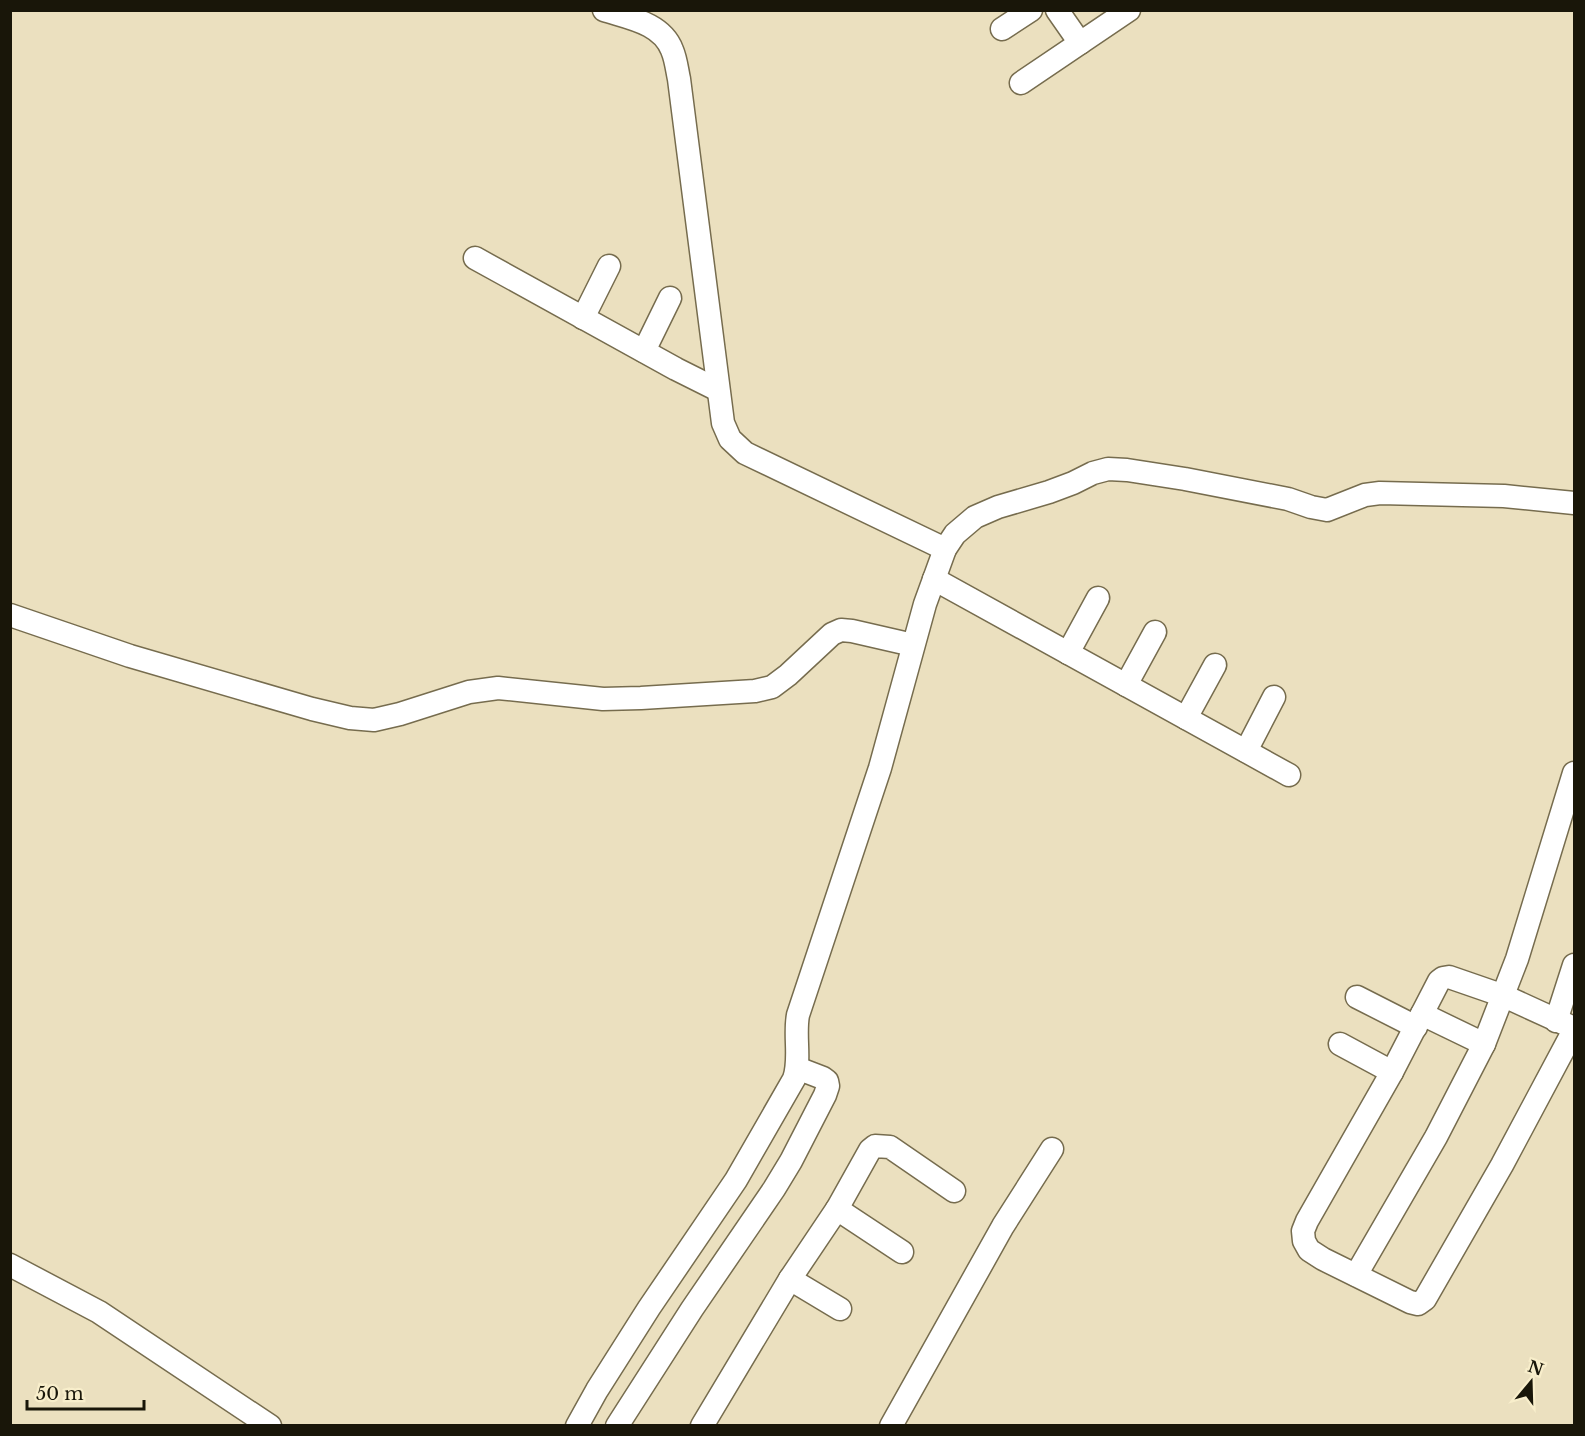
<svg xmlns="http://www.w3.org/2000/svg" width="1585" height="1436" font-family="'Libre Baskerville',serif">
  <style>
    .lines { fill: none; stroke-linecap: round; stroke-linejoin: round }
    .minor-casing { stroke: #766c4e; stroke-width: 25 }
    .minor { stroke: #fff; stroke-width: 22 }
  </style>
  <rect width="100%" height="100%" fill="#ebe0bf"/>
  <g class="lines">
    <defs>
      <g id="minor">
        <path d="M 604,10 C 629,18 662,23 672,50 C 676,59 677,70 679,79 L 723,423 L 730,439 L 745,453 L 945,549"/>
        <polyline points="1057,10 1080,43"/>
        <polyline points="1002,29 1031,10"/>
        <polyline points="1021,83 1129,10"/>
        <polyline points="475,258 676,369 718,390"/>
        <polyline points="583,318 609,266"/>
        <polyline points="644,351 670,298"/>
        <polyline points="934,579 1289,775"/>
        <polyline points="10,615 130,656 312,709 350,718 374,720 400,714 469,692 498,688 603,699 641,698 755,691 772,687 788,675 832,634 841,630 852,631 913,645"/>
        <polyline points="1068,653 1098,598"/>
        <polyline points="1126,685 1155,632"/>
        <polyline points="1186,718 1215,665"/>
        <polyline points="1246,751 1274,697"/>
        <polyline points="1357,997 1416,1027"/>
        <polyline points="1422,1014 1484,1044"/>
        <polyline points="1556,1021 1574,965"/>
        <polyline points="1574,1028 1504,996 1449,977 1443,978 1439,981 1392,1072 1307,1221 1303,1231 1304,1241 1309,1250 1323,1259 1410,1302 1418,1304 1425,1299 1502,1165 1574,1030"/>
        <polyline points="1340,1044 1392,1072"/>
        <polyline points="837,1209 902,1252"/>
        <polyline points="10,1265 99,1312 270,1426"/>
        <polyline points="1356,1275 1436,1137 1484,1044 1517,959 1574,773"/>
        <polyline points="790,1279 840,1309"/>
        <path d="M 577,1426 L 597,1390 L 649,1308 L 736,1180 L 794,1079 C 801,1059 794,1036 798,1015 L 880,768 L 925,604 L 945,549 L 955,534 L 975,517 L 998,507 L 1049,492 L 1073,483 L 1093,473 L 1108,469 L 1127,470 L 1185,479 L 1288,499 L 1311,507 L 1327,510 L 1365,495 L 1380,493 L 1504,496 L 1574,503"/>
        <polyline points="617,1426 692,1309 774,1189 791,1161 825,1095 828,1086 827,1081 823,1078 797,1068"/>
        <polyline points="702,1426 790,1279 837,1209 870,1150 875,1146 890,1147 954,1191"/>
        <polyline points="891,1426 1003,1226 1052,1149"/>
      </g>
    </defs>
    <use href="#minor" class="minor-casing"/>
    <use href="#minor" class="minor"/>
  </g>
  <rect width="1585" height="1436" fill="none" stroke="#191609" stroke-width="24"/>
  <g transform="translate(1531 1382) rotate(19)" stroke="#f8eecb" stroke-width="4.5" paint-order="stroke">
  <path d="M0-4.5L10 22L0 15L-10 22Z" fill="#191609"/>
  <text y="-9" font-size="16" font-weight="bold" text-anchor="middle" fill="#191609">N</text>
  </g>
  <path d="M27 1400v9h117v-9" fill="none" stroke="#191609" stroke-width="3"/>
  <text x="36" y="1400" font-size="18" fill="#191609" stroke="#f8eecb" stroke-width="4.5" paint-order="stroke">50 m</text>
</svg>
